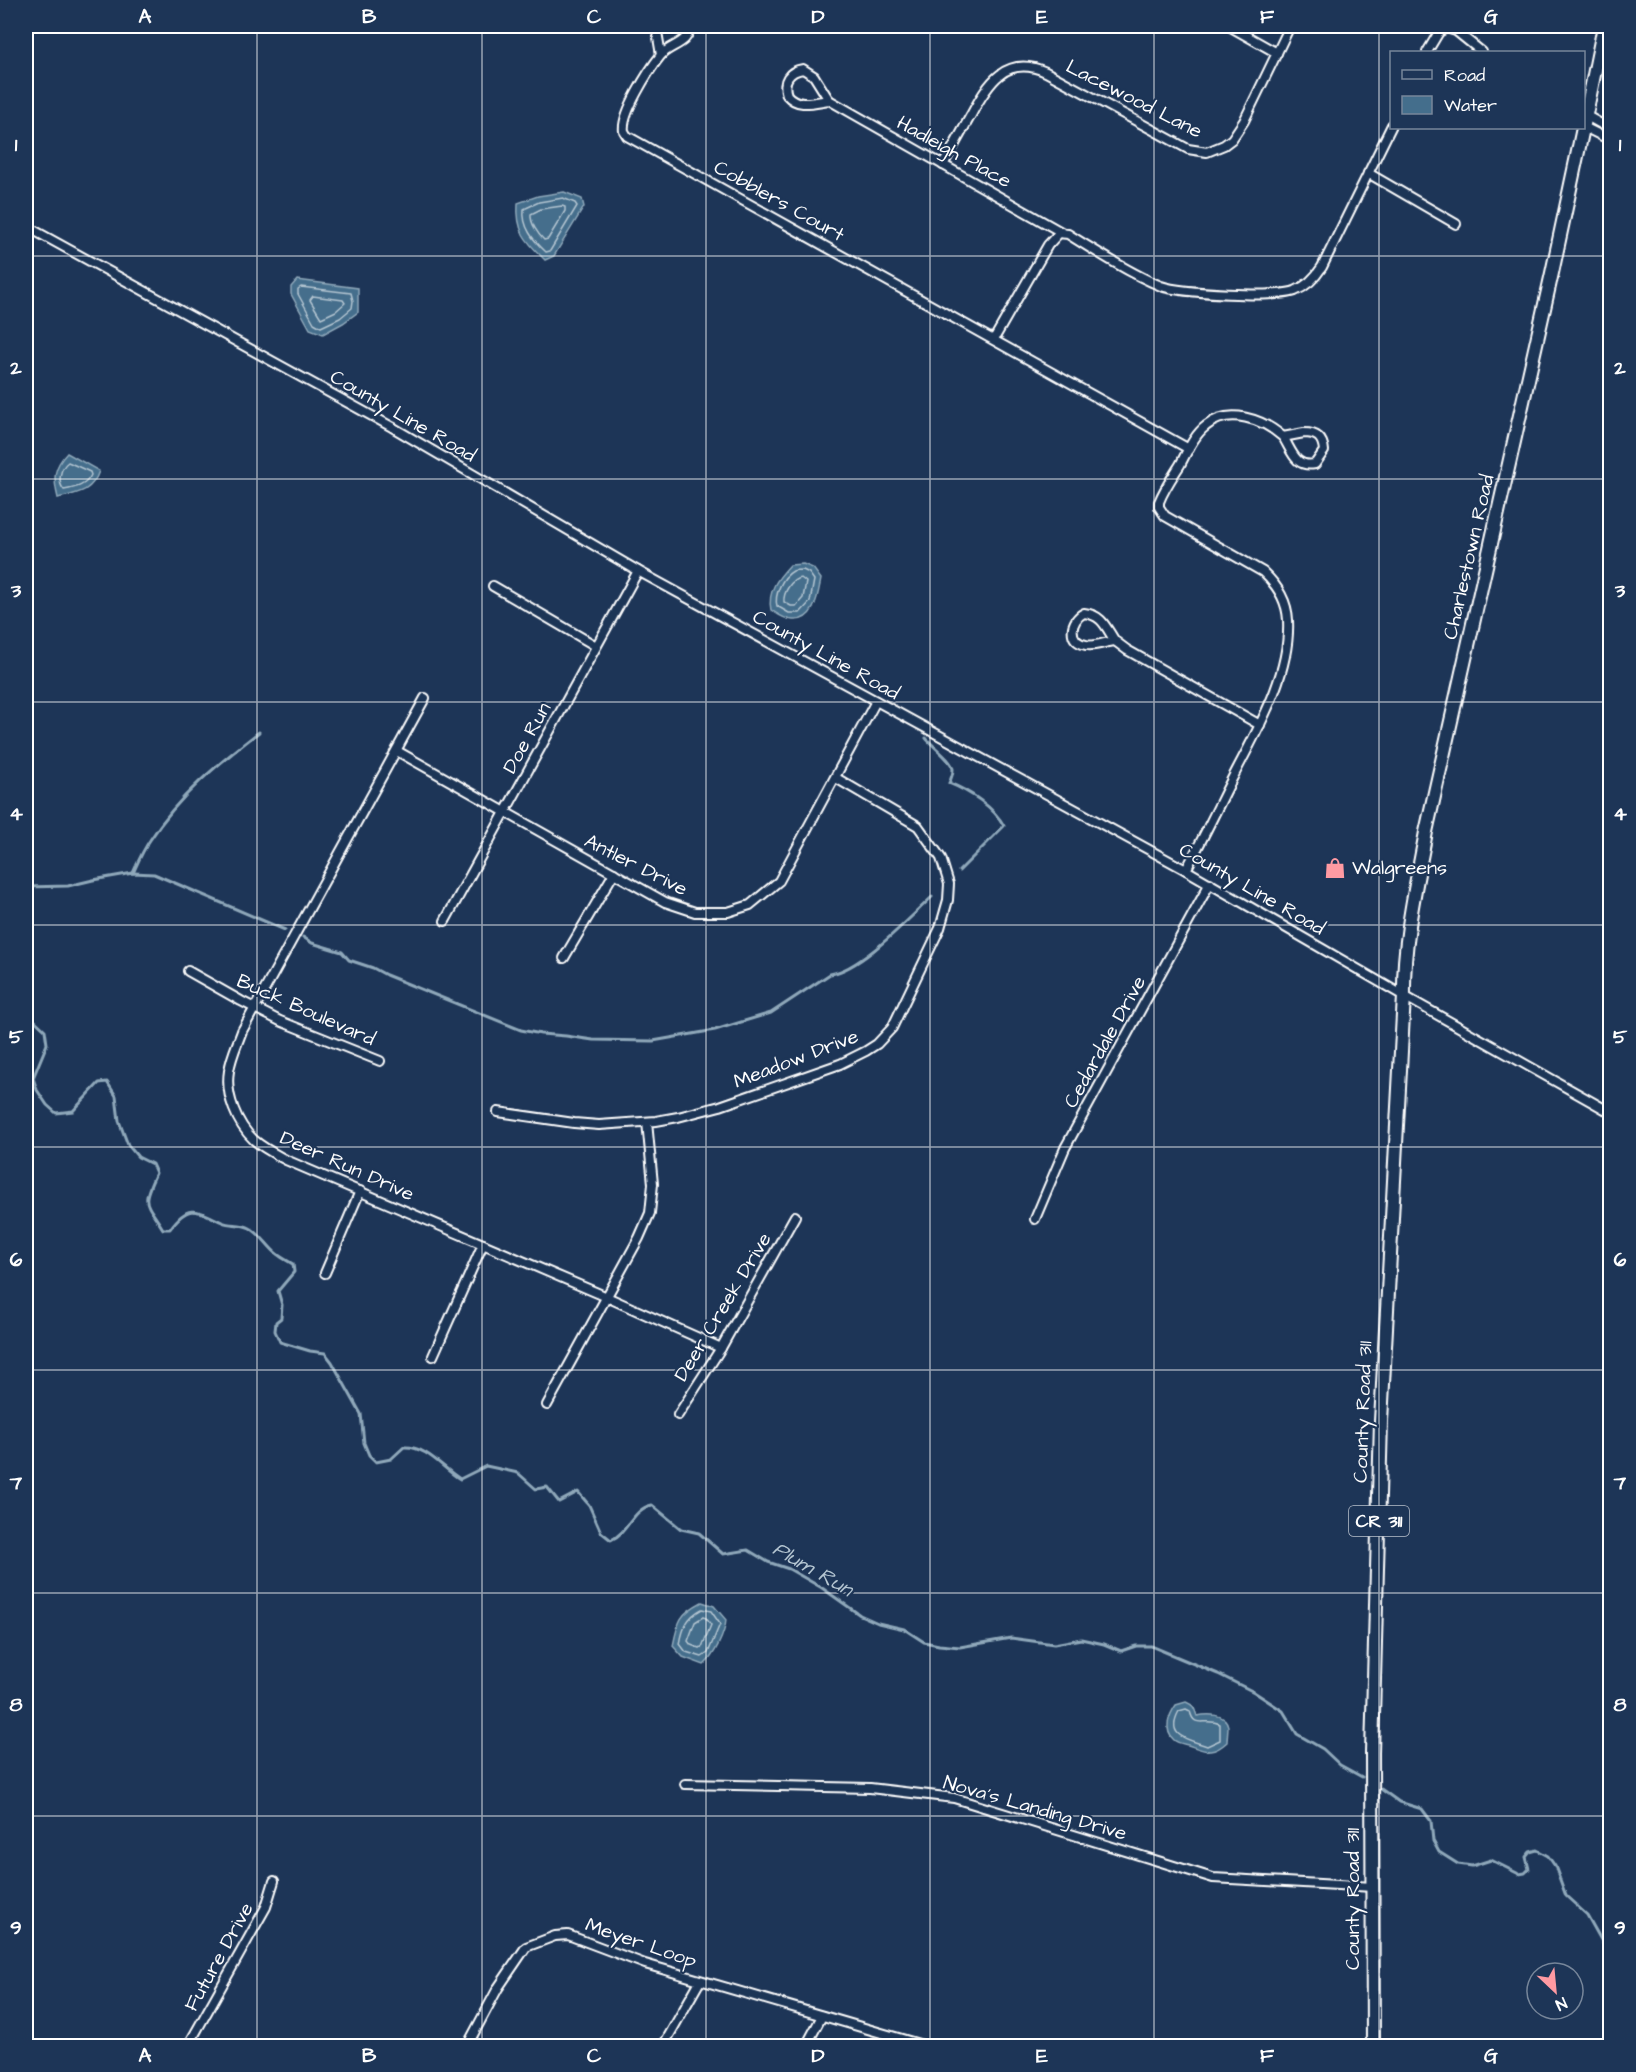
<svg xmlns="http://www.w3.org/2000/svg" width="1636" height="2072" font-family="'Architects Daughter',sans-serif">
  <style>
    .water { fill: #446e8c; stroke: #8fa8ba; stroke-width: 1.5 }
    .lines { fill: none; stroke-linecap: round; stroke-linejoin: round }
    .shore { stroke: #b4c5d1; stroke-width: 1.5 }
    .stream { stroke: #8fa8ba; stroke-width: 3 }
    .minor-casing { stroke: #fff; stroke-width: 12 }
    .primary-casing { stroke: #fff; stroke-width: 16 }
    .minor { stroke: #1d3557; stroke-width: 8 }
    .primary { stroke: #1d3557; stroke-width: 12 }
    .grid { fill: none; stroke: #fff; stroke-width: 1.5; stroke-opacity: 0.55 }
    .labels { text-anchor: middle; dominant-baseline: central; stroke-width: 4.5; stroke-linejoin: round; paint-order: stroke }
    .shield { fill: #1d3557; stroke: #bbc2cd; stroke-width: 1.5 }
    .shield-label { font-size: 18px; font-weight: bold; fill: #fff }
    .street-label { font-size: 20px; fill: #fff; stroke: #1d3557 }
    .poi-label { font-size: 20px; fill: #fff; stroke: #1d3557; text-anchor: start }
    .water-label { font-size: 21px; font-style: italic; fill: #b4c5d1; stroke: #1d3557 }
    .neatline { fill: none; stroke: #fff; stroke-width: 2 }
    .grid-label { font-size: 20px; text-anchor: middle; font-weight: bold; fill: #fff }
  </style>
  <rect width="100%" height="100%" fill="#1d3557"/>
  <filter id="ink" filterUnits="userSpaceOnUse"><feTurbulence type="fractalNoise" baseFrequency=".0167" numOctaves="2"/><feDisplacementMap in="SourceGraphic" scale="12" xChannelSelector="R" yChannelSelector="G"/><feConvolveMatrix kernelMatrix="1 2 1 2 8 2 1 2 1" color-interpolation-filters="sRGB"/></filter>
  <g filter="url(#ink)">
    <g class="water">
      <path d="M 564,192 L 582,199 L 584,207 L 554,256 L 545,260 C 526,241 516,232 518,203 L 538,196 Z"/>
      <polygon points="297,280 358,288 358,312 343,323 323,334 310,329 291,294 291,287"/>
      <path d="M 67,453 L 99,471 C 92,492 78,493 58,498 C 53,478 53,468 67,453 Z"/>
      <path d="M 803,564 L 813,568 L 821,579 C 818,594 815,622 793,620 C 785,620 777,614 771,610 C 767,591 778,578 790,565 Z"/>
      <path d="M 702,1602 L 714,1606 L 726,1620 C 725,1634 714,1656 704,1665 L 683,1657 L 673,1646 C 678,1621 679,1614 702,1602 Z"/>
      <path d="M 1186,1702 C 1195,1706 1194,1708 1197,1716 C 1207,1714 1226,1713 1228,1726 C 1228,1731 1227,1737 1227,1742 C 1212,1756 1205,1751 1188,1745 C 1184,1744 1177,1743 1174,1740 C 1163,1730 1169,1715 1176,1705 Z"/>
    </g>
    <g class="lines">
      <g class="shore">
        <path d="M 563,198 L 575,203 L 577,206 L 550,251 L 546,252 C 533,240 522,227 524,209 L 539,202 Z"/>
        <path d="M 562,206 L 565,207 L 565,211 L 548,239 L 544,240 C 538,234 530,223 531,214 L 541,209 Z"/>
        <polygon points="301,287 351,293 353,301 352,308 340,318 321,327 314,323 298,294 298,289"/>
        <polygon points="313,296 343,300 345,303 336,311 321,318 310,300"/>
        <path d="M 68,462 L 90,472 L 91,475 C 86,486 75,488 64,490 C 57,482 60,468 68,462 Z"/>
        <path d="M 803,570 L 809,573 L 814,580 L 810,602 L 800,613 L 789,613 L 777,606 C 774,595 782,577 793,571 C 795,570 801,570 803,570 Z"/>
        <path d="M 801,578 L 806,582 L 803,598 L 796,606 L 791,606 L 784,602 C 783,593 791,579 801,578 Z"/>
        <path d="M 702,1609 L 711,1611 L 720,1624 L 708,1653 L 702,1657 L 686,1652 L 680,1644 C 683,1627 687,1617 702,1609 Z"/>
        <polygon points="703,1617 706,1618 711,1625 702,1647 699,1648 691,1645 688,1641 695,1622"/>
        <path d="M 1186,1709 L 1190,1711 C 1194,1730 1205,1717 1220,1724 L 1220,1740 L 1207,1746 C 1187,1739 1165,1737 1179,1711 Z"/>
      </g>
      <g class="stream">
        <path d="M 926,738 C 932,746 952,760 953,769 C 953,773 951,779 949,783 C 969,791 994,807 1004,826 L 959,871"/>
        <path d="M 133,873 C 138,862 143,850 150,840 C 179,795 218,764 259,732"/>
        <polyline points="26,887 68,886 93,880 133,873 154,874 285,930"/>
        <path d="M 303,937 L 312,943 L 342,952 L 349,960 L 373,968 L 386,975 L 521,1030 L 541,1034 L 566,1036 L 593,1040 L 653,1041 L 715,1030 L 771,1013 L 830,974 C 861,970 909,918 932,897"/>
        <path d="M 26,1003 L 31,1017 L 45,1030 L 47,1044 L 33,1078 L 37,1090 L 47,1105 L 56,1113 L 73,1111 L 99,1083 L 107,1082 L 116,1096 L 119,1121 L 128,1145 L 138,1157 L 152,1164 L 156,1173 C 141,1205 145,1200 163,1229 L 170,1229 C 189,1202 198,1211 222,1222 C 231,1226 240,1223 250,1228 C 262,1235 267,1246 277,1254 C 282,1258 288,1261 293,1264 L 294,1272 L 278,1291 L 282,1305 L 281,1318 L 276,1322 L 275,1331 L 280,1342 L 310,1351 L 325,1353 L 332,1362 L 361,1414 L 364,1443 L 369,1455 L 376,1462 L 391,1459 L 404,1447 C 427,1446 442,1468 460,1479 L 486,1466 L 518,1473 L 536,1489 L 547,1487 L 559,1502 L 578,1492 L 589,1505 L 601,1532 L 611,1540 C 629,1532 632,1509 652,1505 L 681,1529 L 699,1533 L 723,1554 L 748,1550 L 768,1562 L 789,1569 L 822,1588 L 860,1615 L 878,1623 L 904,1629 L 924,1642 L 939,1645 L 960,1647 L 1011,1638 L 1054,1644 L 1081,1639 L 1104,1644 L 1121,1651 L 1136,1646 L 1151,1646 L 1218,1674 L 1254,1692 L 1283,1711 L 1297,1734 L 1323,1749 L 1340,1765 L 1362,1777"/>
        <polyline points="1381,1789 1399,1802 1422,1809 1431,1821 1433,1841 1439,1852 1458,1864 1472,1866 1491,1860 1519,1874 1525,1873 1529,1869 1526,1857 1530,1852 1537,1850 1548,1856 1555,1866 1566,1896 1587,1915 1605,1947 1610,1950"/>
      </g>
      <defs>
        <g id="minor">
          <path d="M 656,26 L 661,55 C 672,44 689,44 690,26"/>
          <polyline points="1229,26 1277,53"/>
          <polyline points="1427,52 1439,32 1446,28 1456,31 1482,52"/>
          <path d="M 661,55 C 649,70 621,114 624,131 L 627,136 L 1189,449"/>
          <path d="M 803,69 L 814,76 L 829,100 C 814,102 798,108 787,95 C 782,81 789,71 803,69 Z"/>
          <polyline points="829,100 1063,233"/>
          <polyline points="1585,115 1610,129"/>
          <polyline points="1584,127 1610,140"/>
          <path d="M 943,165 C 953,148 962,131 971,115 C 988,83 1006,54 1046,72 L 1188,149 L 1207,152 L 1224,145 L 1232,139 L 1244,121 L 1290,26"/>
          <polyline points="1368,173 1456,224"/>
          <polyline points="26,226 392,427 638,571 1186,870 1404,996 1610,1112"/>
          <path d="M 994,339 L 1048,245 L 1059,233 L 1068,234 C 1095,251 1133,275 1161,286 C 1181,293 1276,298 1295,291 C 1307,286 1315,278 1322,267 L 1392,125"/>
          <path d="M 1304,433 C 1317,433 1323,438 1324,451 L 1315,464 C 1295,468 1292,451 1283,437 Z"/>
          <polyline points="493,586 596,646"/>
          <path d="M 1084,613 C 1103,615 1106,628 1115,641 C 1105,642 1095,647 1086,645 C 1067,642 1070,620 1084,613 Z"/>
          <polyline points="1115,641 1127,650 1260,725"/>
          <path d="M 425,698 L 242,1031 C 237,1045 231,1057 229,1071 C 225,1095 237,1124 254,1140 C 263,1148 275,1154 286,1160 L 600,1294 L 721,1348"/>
          <polyline points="397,751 665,902 695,912 728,912 750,905 779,881 876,701"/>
          <path d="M 1186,870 C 1202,840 1217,809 1232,779 C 1256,732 1291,675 1288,620 C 1287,600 1277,585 1263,572 L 1165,516 L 1159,507 L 1159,502 C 1164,489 1173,476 1180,465 C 1187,452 1194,435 1206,426 C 1229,407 1263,419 1283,437"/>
          <polyline points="445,921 638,571"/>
          <polyline points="564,958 614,873"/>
          <polyline points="188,971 241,1001 280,1021 380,1061"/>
          <polyline points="498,1112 574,1123 599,1125 656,1121 678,1117 720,1106 840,1064 866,1051 877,1044 892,1028 940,928 948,900 949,884 941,858 918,826 836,778"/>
          <polyline points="1035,1219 1065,1148 1210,883"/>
          <polyline points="325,1273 360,1191"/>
          <polyline points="433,1356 483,1244"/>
          <polyline points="547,1405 639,1238 650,1213 653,1184 647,1122"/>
          <polyline points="678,1415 721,1348 795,1216"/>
          <polyline points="685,1784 870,1788 954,1798 1213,1878 1373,1887"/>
          <polyline points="188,2046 266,1907 274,1881"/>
          <polyline points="467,2046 498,1988 526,1947 555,1936 568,1935 645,1964 926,2046"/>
          <polyline points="663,2046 700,1981"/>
          <polyline points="806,2046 822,2016"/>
        </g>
        <g id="primary">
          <polyline points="1584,124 1604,26"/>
          <path d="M 1373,2046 L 1372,1753 L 1381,1421 L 1404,996 C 1403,940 1416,886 1426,832 L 1552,273 L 1583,128"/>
        </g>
      </defs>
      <use href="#minor" class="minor-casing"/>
      <use href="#primary" class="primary-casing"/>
      <use href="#minor" class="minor"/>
      <use href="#primary" class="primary"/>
    </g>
  </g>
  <path class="grid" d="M 257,26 L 257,2046M 482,26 L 482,2046M 706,26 L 706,2046M 930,26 L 930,2046M 1154,26 L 1154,2046M 1379,26 L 1379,2046M 26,256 L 1610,256M 26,479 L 1610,479M 26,702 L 1610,702M 26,925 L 1610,925M 26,1147 L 1610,1147M 26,1370 L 1610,1370M 26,1593 L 1610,1593M 26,1816 L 1610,1816"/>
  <defs>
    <symbol id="shop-bare" viewBox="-9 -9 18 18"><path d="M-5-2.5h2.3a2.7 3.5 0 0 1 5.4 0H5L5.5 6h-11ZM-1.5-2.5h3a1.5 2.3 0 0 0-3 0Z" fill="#ff9aa2" stroke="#1d3557" stroke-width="2.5" paint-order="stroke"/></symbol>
  </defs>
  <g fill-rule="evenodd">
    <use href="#shop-bare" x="1320" y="853" width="30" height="30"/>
  </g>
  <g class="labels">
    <rect class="shield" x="1349" y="1506" width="60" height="30" rx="4.5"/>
    <g class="shield-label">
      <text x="1379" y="1521">CR 311</text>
    </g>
    <g class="street-label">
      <text transform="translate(1134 99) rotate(27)">Lacewood Lane</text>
      <text transform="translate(954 152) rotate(29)">Hadleigh Place</text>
      <text transform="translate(779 201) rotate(29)">Cobblers Court</text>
      <text transform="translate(403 416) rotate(30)">County Line Road</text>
      <text transform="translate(1469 557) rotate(-77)">Charlestown Road</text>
      <text transform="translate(826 655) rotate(29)">County Line Road</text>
      <text transform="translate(527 738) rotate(-61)">Doe Run</text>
      <text transform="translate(636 865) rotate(27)">Antler Drive</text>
      <text transform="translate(1252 889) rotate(30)">County Line Road</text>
      <text transform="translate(306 1010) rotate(24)">Buck Boulevard</text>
      <text transform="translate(1105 1042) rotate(-61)">Cedardale Drive</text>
      <text transform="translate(796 1059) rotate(-21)">Meadow Drive</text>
      <text transform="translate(347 1166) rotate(24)">Deer Run Drive</text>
      <text transform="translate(723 1307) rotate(-59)">Deer Creek Drive</text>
      <text transform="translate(1363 1412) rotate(-88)">County Road 311</text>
      <text transform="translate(1035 1808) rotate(16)">Nova's Landing Drive</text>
      <text transform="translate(1353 1899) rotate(-90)">County Road 311</text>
      <text transform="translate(641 1943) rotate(19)">Meyer Loop</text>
      <text transform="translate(219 1957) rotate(-61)">Future Drive</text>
    </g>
    <g class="poi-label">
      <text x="1352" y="868">Walgreens</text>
    </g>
    <g class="water-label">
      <text transform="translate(813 1569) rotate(30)">Plum Run</text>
    </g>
  </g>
  <rect width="1636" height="2072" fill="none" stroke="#1d3557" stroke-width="66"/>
  <rect x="1390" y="51" width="195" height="78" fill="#1d3557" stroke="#77869a" stroke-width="1.5"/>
  <rect x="1402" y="70" width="30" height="9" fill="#1d3557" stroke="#77869a" stroke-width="1.5"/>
  <text x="1444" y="81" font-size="18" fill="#ffffff">Road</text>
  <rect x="1402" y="96" width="30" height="18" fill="#446e8c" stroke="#77869a" stroke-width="1.5"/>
  <text x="1444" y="111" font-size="18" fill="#ffffff">Water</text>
  <g transform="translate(1555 1991) rotate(154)"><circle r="28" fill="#1d3557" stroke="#77869a" stroke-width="1.5"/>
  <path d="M0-4.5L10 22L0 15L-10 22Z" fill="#ff9aa2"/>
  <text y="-9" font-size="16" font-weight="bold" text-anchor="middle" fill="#ffffff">N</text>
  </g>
  <rect x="33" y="33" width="1570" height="2006" class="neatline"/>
  <g class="grid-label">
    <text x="145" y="23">A</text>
    <text x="369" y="23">B</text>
    <text x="594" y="23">C</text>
    <text x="818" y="23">D</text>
    <text x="1042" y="23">E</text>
    <text x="1267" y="23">F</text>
    <text x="1491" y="23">G</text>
    <text x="16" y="151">1</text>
    <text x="1620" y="151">1</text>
    <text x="16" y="374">2</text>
    <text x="1620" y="374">2</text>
    <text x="16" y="597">3</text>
    <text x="1620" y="597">3</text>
    <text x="16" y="820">4</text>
    <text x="1620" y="820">4</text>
    <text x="16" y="1043">5</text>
    <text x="1620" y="1043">5</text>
    <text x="16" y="1266">6</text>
    <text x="1620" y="1266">6</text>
    <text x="16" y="1489">7</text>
    <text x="1620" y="1489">7</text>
    <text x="16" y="1711">8</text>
    <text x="1620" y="1711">8</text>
    <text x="16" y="1934">9</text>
    <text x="1620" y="1934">9</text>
    <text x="145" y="2062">A</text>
    <text x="369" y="2062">B</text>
    <text x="594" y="2062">C</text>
    <text x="818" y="2062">D</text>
    <text x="1042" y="2062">E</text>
    <text x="1267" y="2062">F</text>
    <text x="1491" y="2062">G</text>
  </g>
</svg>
